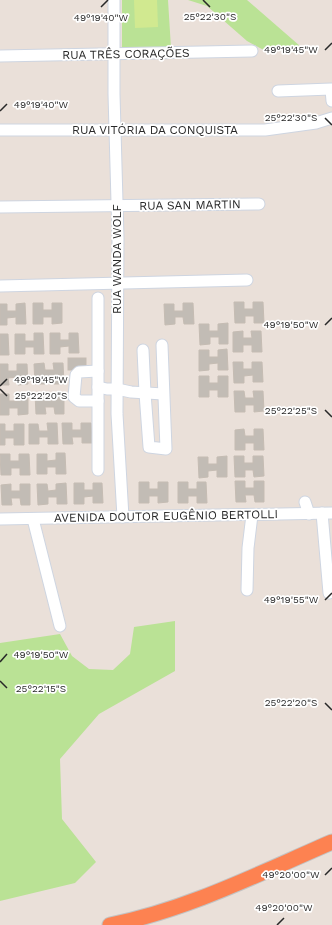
<svg xmlns="http://www.w3.org/2000/svg" width="332" height="925" font-family="'Work Sans',sans-serif">
  <style>
    .green { fill: #bae295 }
    .pitch { fill: #d1e990 }
    .building { fill: #c2bcb5; stroke: #c5bcb3 }
    .lines { fill: none; stroke-linecap: round; stroke-linejoin: round }
    .minor-casing { stroke: #ced5e1; stroke-width: 13 }
    .highway-casing { stroke: #c3c3c3; stroke-width: 17 }
    .minor { stroke: #fff; stroke-width: 11 }
    .highway { stroke: #fd8251; stroke-width: 15 }
    .ticks { fill: none; stroke: #282828; stroke-width: 1.5 }
    .labels { text-anchor: middle; dominant-baseline: central; stroke-width: 3.5; stroke-linejoin: round; paint-order: stroke }
    .street-label { font-size: 12px; fill: #282828; stroke: #fff }
    .ticks-label { font-size: 10px; text-anchor: middle; fill: #282828; stroke: #fff; stroke-width: 3.5; stroke-linejoin: round; paint-order: stroke }
  </style>
  <rect width="100%" height="100%" fill="#eae0d9"/>
  <g class="green">
    <polygon points="122,0 168,0 171,48 122,50"/>
    <polygon points="188,0 247,0 300,46 269,53 247,41 207,6"/>
    <polygon points="175,621 175,671 99,714 60,759 62,819 96,862 75,883 0,901 0,643 60,634 72,656 89,669 113,670 130,654 134,627"/>
  </g>
  <polygon class="pitch" points="134,0 157,0 158,27 135,28"/>
  <g class="building">
    <polygon points="234,302 244,302 244,309 253,309 253,302 263,302 264,323 254,323 254,316 245,316 245,323 235,323"/>
    <polygon points="25,303 26,324 16,324 16,317 7,318 7,325 0,325 0,304 7,304 7,311 16,311 16,304"/>
    <polygon points="33,303 43,303 43,310 52,310 52,303 62,303 62,323 52,324 52,317 43,317 43,324 33,324"/>
    <polygon points="183,303 193,303 194,324 184,324 183,317 175,317 175,324 165,325 164,304 174,304 174,311 183,311"/>
    <polygon points="228,323 228,344 219,344 219,337 210,337 210,344 200,345 199,324 209,324 209,331 218,331 218,324"/>
    <polygon points="243,331 243,338 252,338 251,331 261,331 262,352 252,352 252,345 243,345 243,352 233,352 233,332"/>
    <polygon points="34,333 43,333 44,354 34,354 34,347 25,347 25,354 15,354 15,334 25,334 25,341 34,341"/>
    <polygon points="50,333 60,333 60,340 69,340 69,333 78,333 79,353 69,353 69,346 60,347 60,354 50,354"/>
    <polygon points="0,334 8,334 9,355 0,355"/>
    <polygon points="227,349 228,370 218,370 218,363 209,364 209,370 199,371 199,350 209,350 209,357 218,357 218,350"/>
    <rect x="68" y="358" width="18" height="12"/>
    <polygon points="233,362 243,362 243,369 252,369 252,362 262,362 263,382 253,382 253,375 244,376 244,383 234,383"/>
    <polygon points="44,363 45,370 54,370 53,363 63,363 64,384 54,384 54,377 45,377 45,384 35,384 34,364"/>
    <polygon points="0,364 8,364 8,371 17,371 17,364 27,364 28,384 18,385 17,377 8,378 9,385 0,385"/>
    <polygon points="199,376 209,376 209,383 218,383 218,376 228,376 228,397 218,397 218,390 209,390 209,397 199,397"/>
    <polygon points="234,391 244,391 245,398 254,398 253,391 263,391 264,411 254,412 254,405 245,405 245,412 235,412"/>
    <polygon points="45,393 45,400 54,400 54,393 64,393 64,414 55,414 54,407 45,407 46,414 36,414 35,394"/>
    <polygon points="0,394 9,394 9,401 18,401 18,394 28,394 28,414 18,415 18,408 9,408 9,415 0,415"/>
    <polygon points="47,423 57,423 58,444 48,444 48,437 39,437 39,444 29,444 29,424 38,424 39,431 48,431"/>
    <polygon points="62,423 72,423 72,430 81,430 81,423 91,423 92,443 82,443 82,437 72,437 73,444 63,444"/>
    <polygon points="0,424 5,424 5,431 14,431 14,424 24,424 24,445 14,445 14,438 5,438 5,445 0,445"/>
    <polygon points="244,429 245,436 254,436 254,429 263,429 264,450 254,450 254,443 245,443 245,450 235,450 235,430"/>
    <polygon points="56,453 65,453 66,474 56,474 56,467 47,467 47,474 37,474 37,454 47,454 47,461 56,460"/>
    <polygon points="0,454 10,454 10,461 19,461 19,454 29,454 30,475 20,475 20,468 11,468 11,475 1,475"/>
    <polygon points="227,456 227,477 217,477 217,470 208,471 208,477 199,478 198,457 208,457 208,464 217,464 217,457"/>
    <polygon points="234,456 244,456 244,463 253,463 253,456 263,456 264,476 254,477 253,470 245,470 245,477 235,477"/>
    <polygon points="235,481 245,481 245,488 254,488 254,481 264,481 264,502 255,502 254,495 245,495 246,502 236,502"/>
    <polygon points="139,482 149,482 149,489 158,489 158,482 168,482 168,502 158,503 158,496 149,496 149,503 139,503"/>
    <polygon points="178,482 188,482 188,489 197,489 197,482 206,482 207,503 197,503 197,496 188,496 188,503 178,503"/>
    <polygon points="66,483 67,504 57,504 57,497 48,497 48,504 38,505 37,484 47,484 48,491 56,490 56,484"/>
    <polygon points="74,483 84,483 84,490 93,490 93,483 102,483 103,503 93,503 93,496 84,497 84,504 74,504"/>
    <polygon points="11,484 11,491 20,491 20,484 30,484 30,505 21,505 20,498 11,498 12,505 2,505 1,485"/>
  </g>
  <g class="lines">
    <defs>
      <g id="minor">
        <polyline points="114,0 114,94 118,238 117,414 123,517"/>
        <polyline points="0,56 252,51"/>
        <polyline points="278,91 331,89 332,101"/>
        <polyline points="0,130 265,130 316,123 332,118"/>
        <polyline points="0,207 259,204"/>
        <polyline points="0,286 247,280"/>
        <polyline points="143,350 145,393 149,447 166,449 162,345"/>
        <polyline points="98,387 107,389 117,389 131,392 163,394"/>
        <polyline points="98,401 79,401 74,397 76,375 79,372 98,371"/>
        <polyline points="98,470 98,298"/>
        <polyline points="305,502 309,514"/>
        <polyline points="322,513 329,593"/>
        <polyline points="0,519 332,513"/>
        <polyline points="33,519 60,626"/>
        <polyline points="247,590 248,548 252,515"/>
      </g>
      <path id="highway" d="M 110,925 C 187,910 260,873 332,842"/>
    </defs>
    <use href="#minor" class="minor-casing"/>
    <use href="#highway" class="highway-casing"/>
    <use href="#minor" class="minor"/>
    <use href="#highway" class="highway"/>
  </g>
  <path class="ticks" d="M 203,0 L 210,7M 101,7 L 108,0M 325,50 L 332,43M 0,111 L 7,104M 325,118 L 332,125M 325,325 L 332,318M 0,386 L 7,379M 0,389 L 7,396M 325,410 L 332,417M 325,600 L 332,593M 0,662 L 7,654M 0,681 L 7,688M 325,703 L 332,710M 325,875 L 332,868M 277,925 L 284,918"/>
  <g class="labels">
    <g class="street-label">
      <text transform="translate(126 54) rotate(-1)">RUA TRÊS CORAÇÕES</text>
      <text x="155" y="130">RUA VITÓRIA DA CONQUISTA</text>
      <text transform="translate(190 205) rotate(-1)">RUA SAN MARTIN</text>
      <text transform="translate(117 259) rotate(-90)">RUA WANDA WOLF</text>
      <text transform="translate(166 516) rotate(-1)">AVENIDA DOUTOR EUGÊNIO BERTOLLI</text>
    </g>
  </g>
  <g class="ticks-label">
    <text x="210" y="20">25°22'30"S</text>
    <text x="101" y="21">49°19'40"W</text>
    <text x="291" y="53">49°19'45"W</text>
    <text x="41" y="108">49°19'40"W</text>
    <text x="291" y="121">25°22'30"S</text>
    <text x="291" y="328">49°19'50"W</text>
    <text x="41" y="383">49°19'45"W</text>
    <text x="41" y="399">25°22'20"S</text>
    <text x="291" y="414">25°22'25"S</text>
    <text x="291" y="603">49°19'55"W</text>
    <text x="41" y="658">49°19'50"W</text>
    <text x="41" y="692">25°22'15"S</text>
    <text x="291" y="706">25°22'20"S</text>
    <text x="291" y="878">49°20'00"W</text>
    <text x="284" y="911">49°20'00"W</text>
  </g>
</svg>
